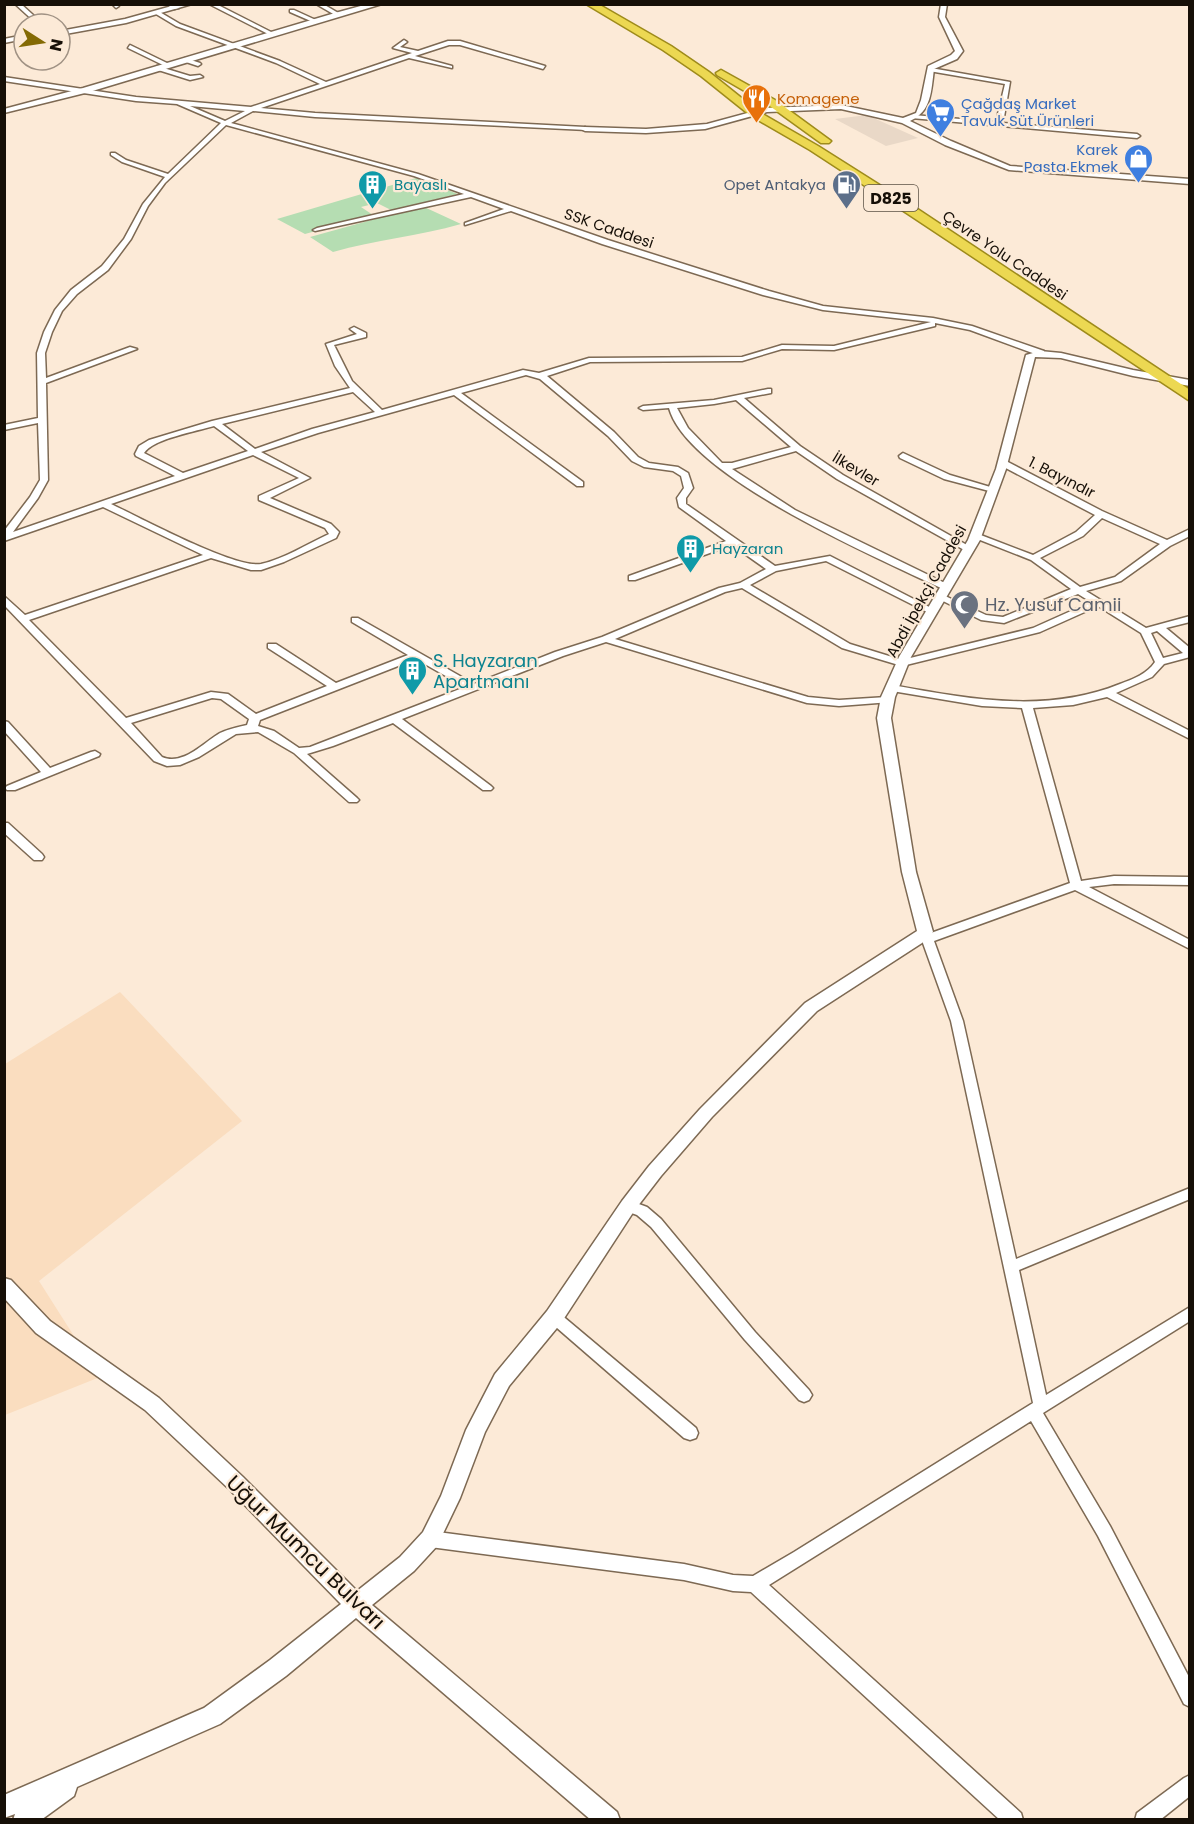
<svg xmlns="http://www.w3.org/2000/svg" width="1194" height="1824" font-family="Poppins,sans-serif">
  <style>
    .commercial { fill: #e9d8c7 }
    .built { fill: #faddbf }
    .green { fill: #b5ddb2 }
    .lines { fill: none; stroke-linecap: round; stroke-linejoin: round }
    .minor-casing { stroke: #7d6953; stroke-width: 3 }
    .tertiary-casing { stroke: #7d6953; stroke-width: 3 }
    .trunk-casing { stroke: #9e8b1b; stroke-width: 3 }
    .minor { fill: #fff; fill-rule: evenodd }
    .tertiary { fill: #fff; fill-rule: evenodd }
    .trunk { fill: #ecd852; fill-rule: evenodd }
    .labels { text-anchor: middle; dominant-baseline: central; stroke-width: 4.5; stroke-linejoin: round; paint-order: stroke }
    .far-food-label { font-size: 15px; fill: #c56008; stroke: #fcead7; text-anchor: start }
    .far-shop-label { font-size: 15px; fill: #366cbe; stroke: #fcead7; text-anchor: start }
    .far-culture-label { font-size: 15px; fill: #0d838f; stroke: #fcead7; text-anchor: start }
    .far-service-label { font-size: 15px; fill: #4e5e75; stroke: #fcead7; text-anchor: end }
    .far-street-label { font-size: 15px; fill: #160f07; stroke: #fcead7 }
    .shield { fill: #fcead7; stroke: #5b5145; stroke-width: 1.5 }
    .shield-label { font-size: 16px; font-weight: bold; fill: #160f07 }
    .worship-label { font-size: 18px; fill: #5b616d; stroke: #fcead7; text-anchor: start }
    .culture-label { font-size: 18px; fill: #0d838f; stroke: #fcead7; text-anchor: start }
    .near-street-label { font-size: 21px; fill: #160f07; stroke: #fcead7 }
  </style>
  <rect width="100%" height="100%" fill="#fcead7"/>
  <polygon class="commercial" points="867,115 918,138 886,146 835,119"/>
  <polygon class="built" points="120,992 242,1121 39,1281 100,1377 5,1415 5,1064"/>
  <g class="green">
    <polygon points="416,178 458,194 391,210 377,203 361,207 373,215 305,234 277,219"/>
    <path d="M 422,206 L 461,224 C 419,236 375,240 333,252 L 310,237 Z"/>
  </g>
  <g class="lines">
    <defs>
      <g id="minor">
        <polygon points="15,4 21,4 43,24 37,24"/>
        <polygon points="112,4 118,4 119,6 116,8"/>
        <polygon points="165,4 173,4 179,8 174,9"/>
        <polygon points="209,4 216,4 275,34 270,35"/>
        <polygon points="316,4 323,4 340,14 335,15"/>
        <polygon points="290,10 294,10 318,21 313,22 290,12"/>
        <path d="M 158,11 L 180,24 L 280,61 L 326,82 L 412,53 L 393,48 L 404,40 L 407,42 L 400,47 L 418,51 L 448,41 L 460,41 L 545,66 L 543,69 L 460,45 L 449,45 L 415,56 L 452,66 L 452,68 L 409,58 L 261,108 L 315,113 L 585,127 L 588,129 L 587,130 L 315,117 L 253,111 L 231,123 L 418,174 L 608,240 L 769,291 L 823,306 L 933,318 L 972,326 L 1044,351 L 1044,355 L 1038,355 L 970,330 L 935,323 L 935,326 L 834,350 L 782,349 L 742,361 L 590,362 L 547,376 L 614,432 L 638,457 L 649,463 L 678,467 L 688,473 L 693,488 L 686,498 L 686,504 L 775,566 L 830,556 L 937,611 L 935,613 L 929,613 L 826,561 L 776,571 L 750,585 L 850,644 L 902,660 L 1033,628 L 1091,602 L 1078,594 L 1004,623 L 981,620 L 935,597 L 940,594 L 943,595 L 986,615 L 1003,617 L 1071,589 L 1031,560 L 970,536 L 972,534 L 978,534 L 1033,555 L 1076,532 L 1095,515 L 1000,465 L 1000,461 L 1006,461 L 1102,511 L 1167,540 L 1190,529 L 1190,536 L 1170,546 L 1121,581 L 1086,591 L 1146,628 L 1190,616 L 1190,622 L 1166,628 L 1190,648 L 1190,657 L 1164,664 L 1152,677 L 1116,693 L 1190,731 L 1190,739 L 1107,697 L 1073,705 L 1033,708 L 1081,881 L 1114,876 L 1190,877 L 1190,885 L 1114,884 L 1089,887 L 1190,940 L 1190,949 L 1075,890 L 934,941 L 963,1021 L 1016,1259 L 1190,1188 L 1190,1199 L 1019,1270 L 1046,1395 L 1190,1307 L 1190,1321 L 1043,1413 L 1110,1526 L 1190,1679 L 1190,1707 L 1184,1704 L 1098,1536 L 1031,1421 L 769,1585 L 1021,1813 L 1023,1820 L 1000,1820 L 751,1592 L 733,1591 L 684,1580 L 430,1547 L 424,1544 L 422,1539 L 424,1534 L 430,1531 L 684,1564 L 733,1575 L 753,1576 L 794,1552 L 1033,1403 L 951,1021 L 919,932 L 925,928 L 929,929 L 931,933 L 1070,883 L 1022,708 L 982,706 L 892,691 L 887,688 L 892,685 C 969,699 1046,714 1120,684 C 1133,679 1147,674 1155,662 L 1141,633 L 1098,606 L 1040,632 L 902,666 L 842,648 L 742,588 L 725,592 L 615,639 L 808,697 L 839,700 L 887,697 L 892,700 L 891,702 L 839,706 L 807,703 L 606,642 L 563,656 L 402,719 L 491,786 L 493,788 L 491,790 L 483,790 L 393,723 L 333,746 L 307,754 L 357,798 L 359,800 L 357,802 L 349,802 L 294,753 L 258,732 L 236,734 L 199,757 L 180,765 L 167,766 L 154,761 L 4,605 L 4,596 L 25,615 L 203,555 L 103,507 L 4,541 L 4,531 L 30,497 L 40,480 L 38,423 L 4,430 L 4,425 L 38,418 L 37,353 L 44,332 L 55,310 L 71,290 L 102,266 L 124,239 L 143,204 L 165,177 L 122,162 L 111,155 L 111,153 L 115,153 L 126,160 L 168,174 L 221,123 L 177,104 L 136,101 L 4,81 L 4,77 L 136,97 L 251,107 L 320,84 L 276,63 L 176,26 L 156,14 ZM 190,106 L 245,111 L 225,121 ZM 226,125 L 414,176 L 464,194 L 317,228 L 313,230 L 315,231 L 471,197 L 504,209 L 465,223 L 465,225 L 511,211 L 602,244 L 763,295 L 823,310 L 931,322 L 834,346 L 782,345 L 742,357 L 589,358 L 539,373 L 523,370 L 382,410 L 352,381 L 334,345 L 366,337 L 366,333 L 354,327 L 350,329 L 357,334 L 326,344 L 335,366 L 350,388 L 212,421 L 149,440 L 139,446 L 135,454 L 136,456 L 175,476 L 13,532 L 38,498 L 48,480 L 46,383 L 137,349 L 130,347 L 46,378 L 45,353 L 52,332 L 62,311 L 77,294 L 108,270 L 131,239 L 148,206 L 165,183 ZM 526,375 L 540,379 L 608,436 L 632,461 L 644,467 L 673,471 L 681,476 L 684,488 L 677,498 L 679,507 L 726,541 L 629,576 L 629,580 L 635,580 L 732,545 L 766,569 L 740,583 L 719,588 L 602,637 L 555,652 L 474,684 L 358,618 L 352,618 L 352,622 L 408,655 L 336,683 L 276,644 L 268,644 L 268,648 L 327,686 L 256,714 L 228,694 L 211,692 L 126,718 L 29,620 L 211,558 L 251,570 L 261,570 L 284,562 L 336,538 L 339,532 L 331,524 L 270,498 L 310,478 L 261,452 L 318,433 L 454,395 L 577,486 L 583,486 L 583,482 L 461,393 ZM 353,392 L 375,412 L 312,429 L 255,449 L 222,424 ZM 214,426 L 248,451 L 183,473 L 144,453 C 153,439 197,431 214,426 ZM 253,455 L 299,478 L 259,496 L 259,500 L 325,528 L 329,534 C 307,544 284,559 261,564 C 235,569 139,517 111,504 ZM 1102,518 L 1160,544 L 1115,577 L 1080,587 L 1040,558 L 1083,536 ZM 1157,631 L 1183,653 L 1163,658 L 1151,633 ZM 416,659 L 465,687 L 310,747 L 299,748 L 274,731 L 258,726 L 260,720 ZM 212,698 L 221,699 L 249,719 L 247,725 C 238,727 229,729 220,733 C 203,743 183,766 162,757 L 131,723 Z"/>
        <polygon points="130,45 169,64 170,65 165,66 128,48"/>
        <polygon points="185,58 200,63 201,64 198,66 183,61"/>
        <polygon points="157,66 190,76 200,75 203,77 190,80 155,69"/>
        <polygon points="931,68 1010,82 1003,123 1137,134 1140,136 1137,138 911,118 913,115 996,122 1005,84 929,71"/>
        <path d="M 768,389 L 771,389 L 771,393 L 744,398 L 800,446 L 843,475 L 974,549 L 969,552 L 966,551 L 837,479 L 796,451 L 732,469 L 795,510 L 949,585 L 949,589 L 943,589 C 878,558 688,477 669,408 L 643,410 L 639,408 L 643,406 L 714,400 ZM 736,400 L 791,447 L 732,463 L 722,463 L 688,428 L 677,408 L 714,404 Z"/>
        <polygon points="903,453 950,475 997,489 993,492 944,479 900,458 899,456"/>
        <polygon points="4,721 8,722 50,768 91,752 95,751 100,754 99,756 15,790 7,790 5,788 7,786 41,772 4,731"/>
        <polygon points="4,823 8,823 42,854 44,857 42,860 34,860 4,833"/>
        <polygon points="628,1200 647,1207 661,1219 755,1332 809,1390 812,1395 809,1400 804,1402 799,1400 745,1340 651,1227 637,1215 623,1210 621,1206 623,1202"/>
        <polygon points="554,1311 559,1313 696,1428 698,1433 696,1438 690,1440 684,1438 549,1321 547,1317 549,1313"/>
        <polygon points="1190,1775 1190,1796 1160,1820 1135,1820 1137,1813 1184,1778"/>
      </g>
      <g id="tertiary">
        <polygon points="179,4 192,4 126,23 60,35 60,31 125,19"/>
        <polygon points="368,4 382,4 89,92 4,113 4,109 83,88 335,13"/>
        <path d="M 941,4 L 947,4 L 945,17 L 963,51 L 957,59 L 934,69 C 931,91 932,111 910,121 L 951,141 L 1010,166 L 1190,179 L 1190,184 L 1009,170 L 945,145 L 902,123 L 841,109 L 767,112 L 705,129 L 646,133 L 585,131 L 581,129 L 585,127 L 646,129 L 707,124 L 766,108 L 841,105 L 903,118 L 916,113 L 921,100 L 928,66 L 951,55 L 955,51 L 939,17 Z"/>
        <polygon points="24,35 24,39 4,43 4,39"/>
        <polygon points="1040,351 1061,353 1133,370 1190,380 1190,386 1133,376 1061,358 1035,357 1006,469 980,540 911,657 895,697 891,718 916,872 933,932 922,943 817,1011 712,1117 661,1176 634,1211 561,1323 509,1386 485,1432 460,1498 437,1546 414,1571 372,1605 617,1812 620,1820 591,1820 356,1618 286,1676 220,1724 77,1787 74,1796 41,1820 13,1820 15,1814 4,1818 4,1795 204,1708 270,1660 341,1604 229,1489 145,1410 36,1333 4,1298 4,1278 11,1280 50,1321 159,1398 243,1477 357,1591 400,1557 423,1532 441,1496 466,1430 495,1374 547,1311 622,1201 649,1166 700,1109 805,1003 917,931 902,872 877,718 881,697 899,657 968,540 996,469 1026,355"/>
      </g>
      <g id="trunk">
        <polygon points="586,4 598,4 671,46 709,72 759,112 818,146 916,208 1190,390 1190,401 908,214 810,150 751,116 701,76 663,50"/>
        <polygon points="721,70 775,100 831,141 829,143 821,143 767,104 717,75 716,73"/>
      </g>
    </defs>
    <use href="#minor" class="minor-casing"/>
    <use href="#tertiary" class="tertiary-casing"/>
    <use href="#trunk" class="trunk-casing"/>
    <use href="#minor" class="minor"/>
    <use href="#tertiary" class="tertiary"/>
    <use href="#trunk" class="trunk"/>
  </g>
  <defs>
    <symbol id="restaurant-pin" viewBox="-11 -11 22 30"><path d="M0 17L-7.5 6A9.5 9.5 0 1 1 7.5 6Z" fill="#e8710a" stroke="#fcead7"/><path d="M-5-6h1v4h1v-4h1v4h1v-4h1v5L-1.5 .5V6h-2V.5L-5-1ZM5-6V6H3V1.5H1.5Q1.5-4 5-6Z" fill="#fff"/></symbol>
    <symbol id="supermarket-pin" viewBox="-11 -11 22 30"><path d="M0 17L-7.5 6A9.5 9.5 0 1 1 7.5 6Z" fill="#3f7fe0" stroke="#fcead7"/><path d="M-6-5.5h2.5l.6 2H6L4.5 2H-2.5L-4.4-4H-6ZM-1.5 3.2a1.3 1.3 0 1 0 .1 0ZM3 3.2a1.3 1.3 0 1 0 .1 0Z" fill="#fff"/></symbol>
    <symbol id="shop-pin" viewBox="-11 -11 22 30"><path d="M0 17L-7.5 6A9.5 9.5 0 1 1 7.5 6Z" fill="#3f7fe0" stroke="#fcead7"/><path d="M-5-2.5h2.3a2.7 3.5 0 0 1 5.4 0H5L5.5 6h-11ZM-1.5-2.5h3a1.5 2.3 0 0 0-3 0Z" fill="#fff"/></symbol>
    <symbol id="building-pin" viewBox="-11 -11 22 30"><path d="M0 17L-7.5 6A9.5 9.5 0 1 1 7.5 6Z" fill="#0f9aa8" stroke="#fcead7"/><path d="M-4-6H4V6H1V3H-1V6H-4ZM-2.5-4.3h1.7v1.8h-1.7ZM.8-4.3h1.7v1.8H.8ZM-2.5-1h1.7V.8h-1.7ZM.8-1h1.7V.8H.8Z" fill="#fff"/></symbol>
    <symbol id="fuel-pin" viewBox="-11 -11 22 30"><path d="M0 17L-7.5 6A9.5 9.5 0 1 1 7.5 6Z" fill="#5c6f8a" stroke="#fcead7"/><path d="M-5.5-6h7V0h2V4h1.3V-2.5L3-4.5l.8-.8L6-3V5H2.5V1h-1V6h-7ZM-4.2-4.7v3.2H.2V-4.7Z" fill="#fff"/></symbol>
    <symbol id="mosque-pin" viewBox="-11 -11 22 30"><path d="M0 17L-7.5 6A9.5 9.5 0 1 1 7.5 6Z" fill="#6b7280" stroke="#fcead7"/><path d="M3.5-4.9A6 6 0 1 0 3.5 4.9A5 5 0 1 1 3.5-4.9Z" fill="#fff"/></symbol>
  </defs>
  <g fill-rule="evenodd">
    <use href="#restaurant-pin" x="740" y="82" width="33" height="45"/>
    <use href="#supermarket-pin" x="924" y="96" width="33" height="45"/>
    <use href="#shop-pin" x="1122" y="142" width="33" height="45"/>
    <use href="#building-pin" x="356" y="168" width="33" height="45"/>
    <use href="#fuel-pin" x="830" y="168" width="33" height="45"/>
    <use href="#building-pin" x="674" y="532" width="33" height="45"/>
    <use href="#mosque-pin" x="948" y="588" width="33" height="45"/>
    <use href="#building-pin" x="396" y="654" width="33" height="45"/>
  </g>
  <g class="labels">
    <g class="far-food-label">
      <text x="777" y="98">Komagene</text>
    </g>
    <g class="far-shop-label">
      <text x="961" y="103">Çağdaş Market<tspan x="961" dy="17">Tavuk Süt Ürünleri</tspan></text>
      <text x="1118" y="149" text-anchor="end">Karek<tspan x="1118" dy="17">Pasta Ekmek</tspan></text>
    </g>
    <g class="far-culture-label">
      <text x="394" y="184">Bayaslı</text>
      <text x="712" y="548">Hayzaran</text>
    </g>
    <g class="far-service-label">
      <text x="826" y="184">Opet Antakya</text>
    </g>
    <g class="far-street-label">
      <text transform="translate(609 228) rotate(19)">SSK Caddesi</text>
      <text transform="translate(1005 255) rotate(34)">Çevre Yolu Caddesi</text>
      <text transform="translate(856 469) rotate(31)">İlkevler</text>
      <text transform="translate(1062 477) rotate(27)">1. Bayındır</text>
      <text transform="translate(926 591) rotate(-61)">Abdi İpekçi Caddesi</text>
    </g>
    <rect class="shield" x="864" y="185" width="54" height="26" rx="4.5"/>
    <g class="shield-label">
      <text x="891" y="198">D825</text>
    </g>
    <g class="worship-label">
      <text x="985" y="604">Hz. Yusuf Camii</text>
    </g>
    <g class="culture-label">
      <text x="433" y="660">S. Hayzaran<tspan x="433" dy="21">Apartmanı</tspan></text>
    </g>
    <g class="near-street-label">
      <text transform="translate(306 1552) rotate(44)">Uğur Mumcu Bulvarı</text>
    </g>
  </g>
  <rect width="1194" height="1824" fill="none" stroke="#160f07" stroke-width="12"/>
  <g transform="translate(42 42) rotate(102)"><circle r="28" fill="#fcead7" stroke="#a09284" stroke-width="1.5"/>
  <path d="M0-4.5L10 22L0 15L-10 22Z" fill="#846a04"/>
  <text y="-9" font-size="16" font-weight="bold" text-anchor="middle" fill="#160f07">N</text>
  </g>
</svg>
